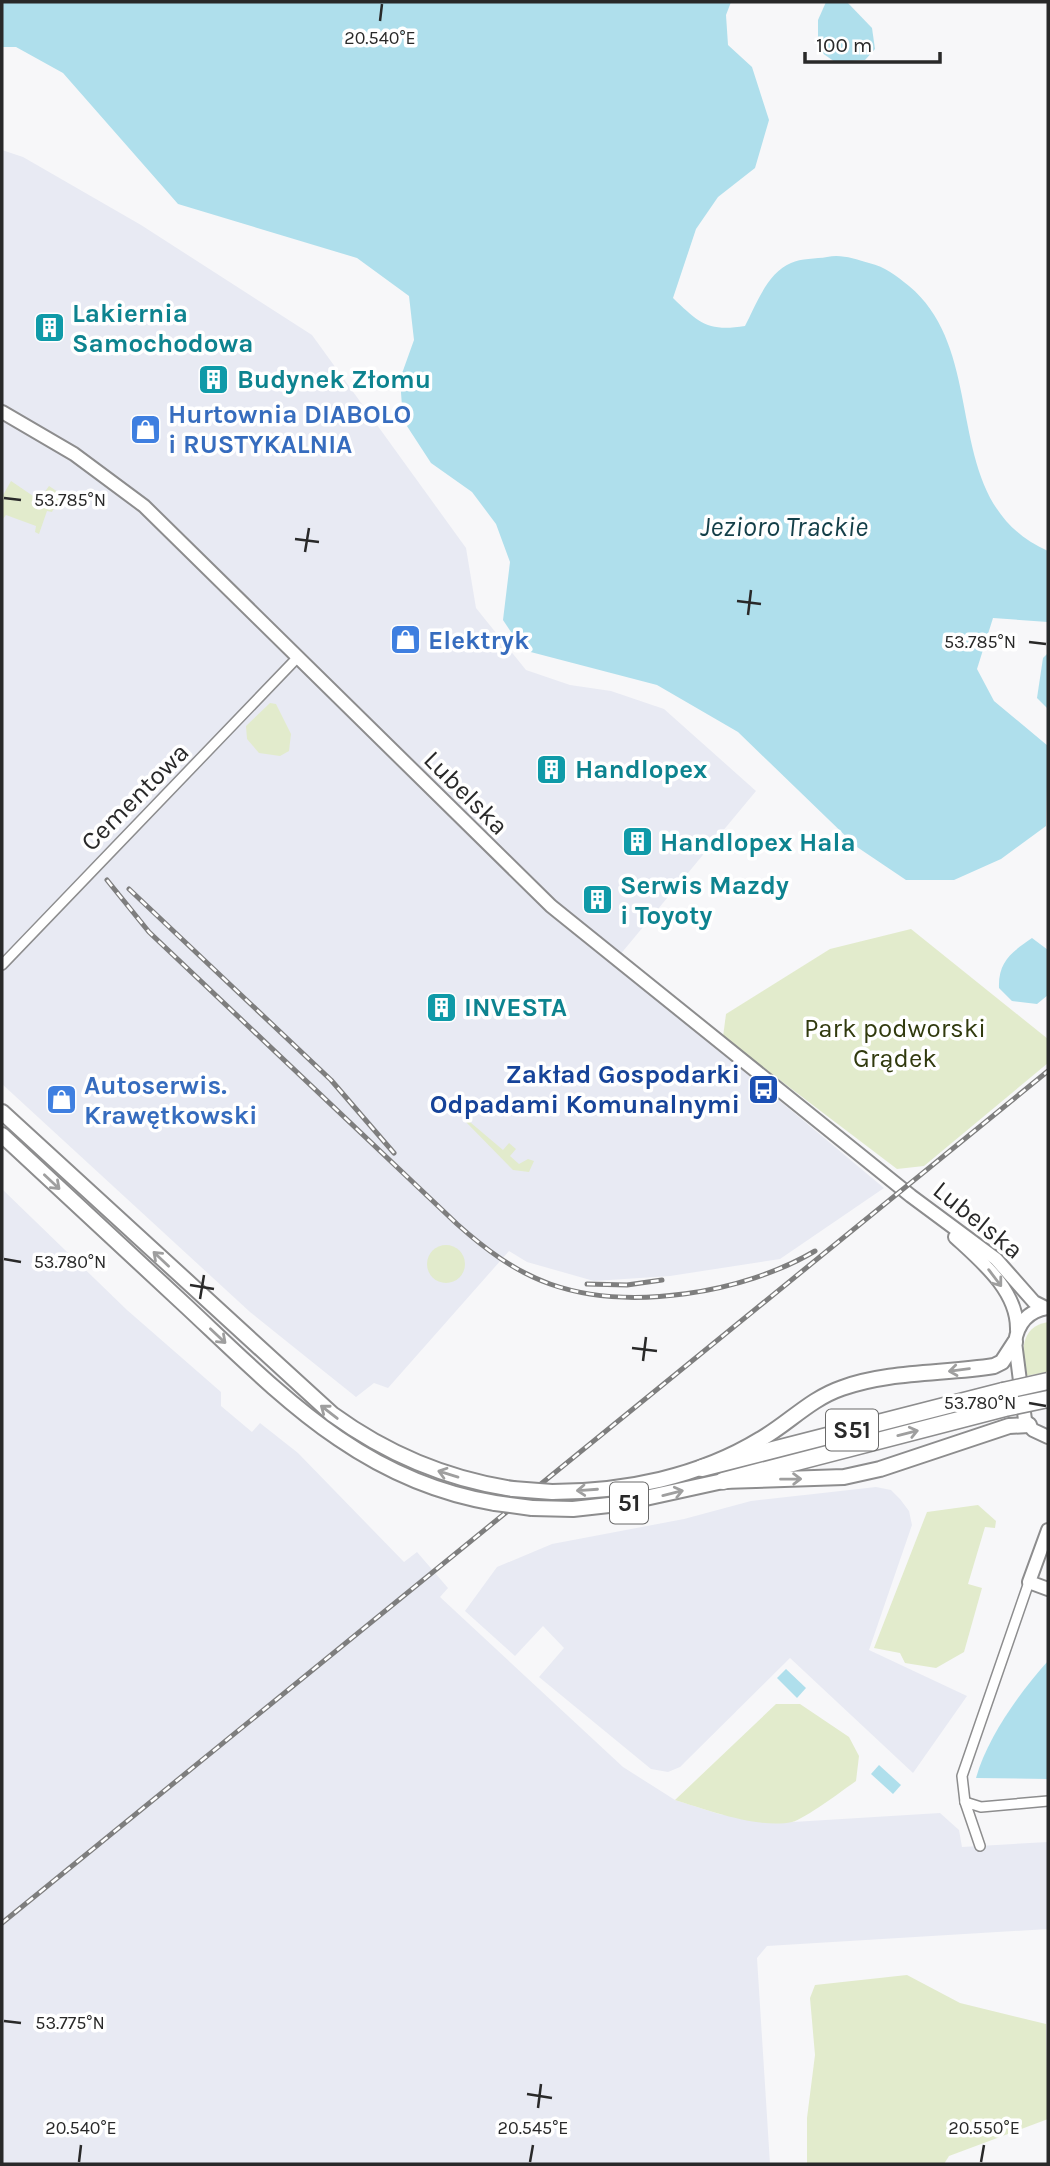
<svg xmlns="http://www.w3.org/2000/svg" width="1050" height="2166" font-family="Karla,sans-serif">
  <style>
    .built { fill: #e8eaf3 }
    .green { fill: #e2ebcc }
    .water { fill: #afdfec }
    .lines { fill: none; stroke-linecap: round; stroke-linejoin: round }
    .street-casing { stroke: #8d8d8e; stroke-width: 12 }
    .secondary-casing { stroke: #8d8d8e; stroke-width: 16 }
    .primary-casing { stroke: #8d8d8e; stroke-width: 18 }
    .highway-casing { stroke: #8d8d8e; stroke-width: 19 }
    .street { stroke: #fff; stroke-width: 9 }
    .secondary { stroke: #fff; stroke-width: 12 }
    .primary { stroke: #fff; stroke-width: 14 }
    .highway { stroke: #fff; stroke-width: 16 }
    .rail-casing { stroke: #7e7e7e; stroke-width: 5 }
    .rail { stroke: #fff; stroke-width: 2.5; stroke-dasharray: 8; stroke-linecap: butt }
    .primary-bridge-casing { stroke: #8d8d8e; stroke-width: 18; stroke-linecap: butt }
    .highway-bridge-casing { stroke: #8d8d8e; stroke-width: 19; stroke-linecap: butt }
    .primary-bridge { stroke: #fff; stroke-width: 14 }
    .highway-bridge { stroke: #fff; stroke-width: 16 }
    .oneway { stroke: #9f9f9f }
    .ticks { fill: none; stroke: #292929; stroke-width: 2.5 }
    .labels { text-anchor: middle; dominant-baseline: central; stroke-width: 7; stroke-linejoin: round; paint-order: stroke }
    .shield { fill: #fff; stroke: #696969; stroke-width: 2 }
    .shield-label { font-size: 24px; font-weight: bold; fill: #292929 }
    .culture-label { font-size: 26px; font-weight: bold; fill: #0d838f; stroke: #fff; text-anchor: start }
    .shop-label { font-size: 26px; font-weight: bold; fill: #366cbe; stroke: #fff; text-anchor: start }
    .street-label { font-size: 26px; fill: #292929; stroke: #fff }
    .park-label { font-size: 26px; fill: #313a0e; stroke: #fff }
    .transit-label { font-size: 26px; font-weight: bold; fill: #164399; stroke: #fff; text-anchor: end }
    .water-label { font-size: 28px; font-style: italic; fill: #143f49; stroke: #fff }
    .ticks-label { font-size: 18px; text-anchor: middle; fill: #292929; stroke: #fff; stroke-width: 7; stroke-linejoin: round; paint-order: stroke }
  </style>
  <rect width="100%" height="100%" fill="#f7f7f9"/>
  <g class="built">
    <polygon points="2,150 23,157 141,225 312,335 466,548 476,608 526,670 570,685 611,691 664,709 756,791 614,962 884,1188 780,1259 670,1276 594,1281 527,1262 509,1251 388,1388 374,1383 356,1397 250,1312 2,1084"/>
    <polygon points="2,1189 127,1310 221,1392 221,1406 252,1432 260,1423 298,1453 404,1562 417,1552 448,1588 440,1597 623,1767 675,1800 719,1814 757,1820 793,1822 940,1813 959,1830 962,1847 1048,1842 1048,1929 767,1946 757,1958 770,2164 2,2164"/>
    <polygon points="876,1487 891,1490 900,1499 909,1511 912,1525 869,1650 967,1696 913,1773 790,1658 680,1767 668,1772 651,1769 539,1677 564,1648 543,1626 515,1656 465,1611 497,1567 552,1544 684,1519 751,1501"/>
  </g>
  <g class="green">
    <polygon points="11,481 39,500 49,486 61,494 52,512 47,511 39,534 35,532 36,526 6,515 2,520 2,497"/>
    <polygon points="270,703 276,704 291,734 289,751 280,756 259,753 247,739 246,726"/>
    <polygon points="911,929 1048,1039 1048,1063 924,1166 897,1169 723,1037 726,1014 830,949"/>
    <polygon points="470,1110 464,1117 503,1150 509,1143 516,1149 510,1156 519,1164 528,1159 534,1161 529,1172 513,1170 464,1120 463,1116"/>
    <circle cx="446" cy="1264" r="19"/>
    <path d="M 1048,1322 L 1048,1372 L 1025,1376 C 1022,1353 1019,1327 1048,1322 Z"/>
    <polygon points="978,1505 996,1521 995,1528 985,1527 968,1584 982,1588 964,1652 936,1668 905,1663 900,1653 874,1648 927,1512"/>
    <path d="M 776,1704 L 800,1704 L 849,1737 L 859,1756 L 856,1781 C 843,1790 805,1819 792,1822 C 758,1829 707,1810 675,1800 Z"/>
    <polygon points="907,1975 960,2003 1046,2024 1048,2119 949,2156 944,2164 807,2164 807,2118 815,2055 810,1998 815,1985"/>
  </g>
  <g class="water">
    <path d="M 2,2 L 731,2 L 726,15 L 728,45 L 752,67 L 769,120 L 755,168 L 718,197 L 696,229 L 673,298 C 699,323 708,332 745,326 C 756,305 767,273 791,263 C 801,258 816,259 827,257 C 842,254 854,259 869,263 C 886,267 895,275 909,286 C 993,356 936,502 1048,551 L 1048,622 L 993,618 L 977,669 L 994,701 L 1048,746 L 1046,826 L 1001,859 L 954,880 L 906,880 L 857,847 L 738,732 L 657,685 L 523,650 L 503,620 L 510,562 L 496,524 L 472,492 L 431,463 L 403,420 L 400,379 L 414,340 L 409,296 L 357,258 L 178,204 L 63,73 L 16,47 L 2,47 Z"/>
    <polygon points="826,2 847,2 872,28 875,49 865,60 835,62 818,50 818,20"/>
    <polygon points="1048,653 1048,709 1037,698 1043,658"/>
    <path d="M 1032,938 L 1048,950 L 1048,995 L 1037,1004 L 1012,1001 L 999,988 C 998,961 1012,952 1032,938 Z"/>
    <path d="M 1048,1661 L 1048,1779 L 976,1778 C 987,1738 1020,1692 1048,1661 Z"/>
    <polygon points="786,1669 806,1688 797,1698 777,1678"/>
    <polygon points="879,1765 901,1785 893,1794 871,1774"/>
  </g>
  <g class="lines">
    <defs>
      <g id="street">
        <polyline points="2,965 297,658"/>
        <polyline points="965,1802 981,1807 1048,1801"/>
        <polyline points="980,1846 965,1802 962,1776 1029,1582"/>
      </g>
      <g id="secondary">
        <polyline points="2,412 74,454 144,506 551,906 911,1196 996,1259 1034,1302 1046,1308"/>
        <path d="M 955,1237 C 981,1261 1018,1291 1017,1330"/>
        <path d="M 1047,1308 C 1028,1311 1018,1323 1015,1342 L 1025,1420 L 1033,1430 L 1048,1437"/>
        <polyline points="1048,1530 1029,1582 1048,1589"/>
      </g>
      <g id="primary">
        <path d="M 2,1112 L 332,1414 C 387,1454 446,1479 513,1489"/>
        <path d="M 2,1135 C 63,1192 124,1249 186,1306 C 280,1394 361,1481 495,1503"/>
        <path d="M 552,1492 C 624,1492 699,1477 761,1439 C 789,1423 810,1399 842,1388 C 889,1371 944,1374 994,1366 L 1002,1362 L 1015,1342"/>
        <polyline points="532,1508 573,1509 618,1504 723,1481 844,1477 880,1469 1009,1426 1029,1425"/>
      </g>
      <g id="highway">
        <polyline points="702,1468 1003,1391"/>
        <polyline points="723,1481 1005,1408"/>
      </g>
    </defs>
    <use href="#street" class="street-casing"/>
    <use href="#secondary" class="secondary-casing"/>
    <use href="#primary" class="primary-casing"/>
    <use href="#highway" class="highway-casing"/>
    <use href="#street" class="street"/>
    <use href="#secondary" class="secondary"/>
    <use href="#primary" class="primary"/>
    <use href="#highway" class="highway"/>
    <defs>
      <g id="rail">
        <path d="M 107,880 L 149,932 L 457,1224 C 485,1249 514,1271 550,1284 C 629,1312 744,1293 815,1251"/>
        <polyline points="129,889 331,1080 394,1153"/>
        <polyline points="587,1284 627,1285 662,1280"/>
        <polyline points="2,1923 1048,1071"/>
      </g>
    </defs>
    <use href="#rail" class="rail-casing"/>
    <use href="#rail" class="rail"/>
    <defs>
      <g id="primary-bridge">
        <polyline points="513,1489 552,1492"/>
        <polyline points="495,1503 532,1508"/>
      </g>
      <g id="highway-bridge">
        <polyline points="1003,1391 1048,1381"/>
        <polyline points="1005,1408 1048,1399"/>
      </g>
    </defs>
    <use href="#primary-bridge" class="primary-bridge-casing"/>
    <use href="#highway-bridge" class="highway-bridge-casing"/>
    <use href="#primary-bridge" class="primary-bridge"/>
    <use href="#highway-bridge" class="highway-bridge"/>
  </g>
  <defs><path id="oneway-shaft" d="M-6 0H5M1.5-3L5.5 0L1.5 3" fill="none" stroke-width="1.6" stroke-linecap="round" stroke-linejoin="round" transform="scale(1.75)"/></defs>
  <g class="oneway">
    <use href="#oneway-shaft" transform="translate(52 1182) rotate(43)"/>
    <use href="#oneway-shaft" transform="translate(161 1259) rotate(-137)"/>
    <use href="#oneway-shaft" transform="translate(995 1278) rotate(53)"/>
    <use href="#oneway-shaft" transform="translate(218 1336) rotate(43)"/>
    <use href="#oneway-shaft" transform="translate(959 1370) rotate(173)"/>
    <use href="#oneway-shaft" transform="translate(329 1412) rotate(-142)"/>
    <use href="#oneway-shaft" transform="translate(908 1433) rotate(-14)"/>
    <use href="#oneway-shaft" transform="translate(448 1474) rotate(-163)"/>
    <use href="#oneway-shaft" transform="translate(791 1479) rotate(-1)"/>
    <use href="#oneway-shaft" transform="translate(587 1490) rotate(176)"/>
    <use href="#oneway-shaft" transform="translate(673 1493) rotate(-14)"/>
  </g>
  <path class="ticks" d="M 380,21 L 382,4M 4,498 L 21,500M 295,539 L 319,542M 305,552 L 309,528M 737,601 L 761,604M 748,615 L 751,590M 1029,642 L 1046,644M 4,1259 L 21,1262M 190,1285 L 214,1289M 200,1299 L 204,1275M 632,1348 L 657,1351M 643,1361 L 646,1337M 1029,1403 L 1046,1406M 4,2021 L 21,2023M 527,2094 L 552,2098M 538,2108 L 541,2084M 79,2162 L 81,2145M 530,2162 L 533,2145M 981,2162 L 984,2145"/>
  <defs>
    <symbol id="building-square" viewBox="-11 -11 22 22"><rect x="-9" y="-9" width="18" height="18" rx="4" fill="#0f9aa8" stroke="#fff"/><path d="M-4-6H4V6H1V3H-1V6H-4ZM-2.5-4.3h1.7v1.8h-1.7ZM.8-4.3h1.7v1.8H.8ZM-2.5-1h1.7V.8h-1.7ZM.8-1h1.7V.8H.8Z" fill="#fff"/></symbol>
    <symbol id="shop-square" viewBox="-11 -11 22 22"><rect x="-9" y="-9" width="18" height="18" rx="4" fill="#3f7fe0" stroke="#fff"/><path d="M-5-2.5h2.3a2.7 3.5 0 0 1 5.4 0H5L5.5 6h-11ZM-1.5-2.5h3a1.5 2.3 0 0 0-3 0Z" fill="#fff"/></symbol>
    <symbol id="bus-square" viewBox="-11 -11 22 22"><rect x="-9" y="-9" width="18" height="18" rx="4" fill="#1a4fb4" stroke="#fff"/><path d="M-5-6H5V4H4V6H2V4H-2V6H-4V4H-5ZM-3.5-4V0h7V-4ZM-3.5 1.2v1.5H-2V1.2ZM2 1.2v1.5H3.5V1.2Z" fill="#fff"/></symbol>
  </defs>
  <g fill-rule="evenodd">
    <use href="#building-square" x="32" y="310" width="35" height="35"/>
    <use href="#building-square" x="196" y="362" width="35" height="35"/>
    <use href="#shop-square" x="128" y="412" width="35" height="35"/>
    <use href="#shop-square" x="388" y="622" width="35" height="35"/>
    <use href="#building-square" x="534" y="752" width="35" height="35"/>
    <use href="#building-square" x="620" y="824" width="35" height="35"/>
    <use href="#building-square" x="580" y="882" width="35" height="35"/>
    <use href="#building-square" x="424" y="990" width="35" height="35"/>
    <use href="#bus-square" x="746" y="1072" width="35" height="35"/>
    <use href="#shop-square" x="44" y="1082" width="35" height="35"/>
  </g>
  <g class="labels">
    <g class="shield">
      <rect x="826" y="1409.5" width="52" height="41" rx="5"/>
      <rect x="610" y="1482.5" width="38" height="41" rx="5"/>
    </g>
    <g class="shield-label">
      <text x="852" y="1430">S51</text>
      <text x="629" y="1503">51</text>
    </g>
    <g class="culture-label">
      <text x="72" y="313">Lakiernia<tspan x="72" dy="30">Samochodowa</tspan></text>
      <text x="237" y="379">Budynek Złomu</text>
      <text x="575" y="769">Handlopex</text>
      <text x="660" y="842">Handlopex Hala</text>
      <text x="620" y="885">Serwis Mazdy<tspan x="620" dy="30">i Toyoty</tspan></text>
      <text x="464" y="1007">INVESTA</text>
    </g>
    <g class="shop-label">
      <text x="168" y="414">Hurtownia DIABOLO<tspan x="168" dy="30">i RUSTYKALNIA</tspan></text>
      <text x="428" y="640">Elektryk</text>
      <text x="84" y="1085">Autoserwis.<tspan x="84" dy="30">Krawętkowski</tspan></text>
    </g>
    <g class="street-label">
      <text transform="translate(466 793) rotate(45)">Lubelska</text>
      <text transform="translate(135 797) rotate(-45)">Cementowa</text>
      <text transform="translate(978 1220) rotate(39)">Lubelska</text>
    </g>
    <g class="park-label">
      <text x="895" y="1028">Park podworski<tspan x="895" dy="30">Grądek</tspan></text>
    </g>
    <g class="transit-label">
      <text x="740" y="1074">Zakład Gospodarki<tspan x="740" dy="30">Odpadami Komunalnymi</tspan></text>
    </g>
    <g class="water-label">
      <text x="784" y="526">Jezioro Trackie</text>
    </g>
  </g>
  <g class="ticks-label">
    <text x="380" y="44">20.540°E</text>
    <text x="70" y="506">53.785°N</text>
    <text x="980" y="648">53.785°N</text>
    <text x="70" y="1268">53.780°N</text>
    <text x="980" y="1409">53.780°N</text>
    <text x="70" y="2029">53.775°N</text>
    <text x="81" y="2134">20.540°E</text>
    <text x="533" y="2134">20.545°E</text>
    <text x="984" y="2134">20.550°E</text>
  </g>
  <rect width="1050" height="2166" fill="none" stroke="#292929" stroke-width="7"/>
  <path d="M805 52v10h135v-10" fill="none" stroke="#292929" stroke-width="3.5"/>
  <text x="816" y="52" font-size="21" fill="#292929" stroke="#ffffff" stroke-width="5" paint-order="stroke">100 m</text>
</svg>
